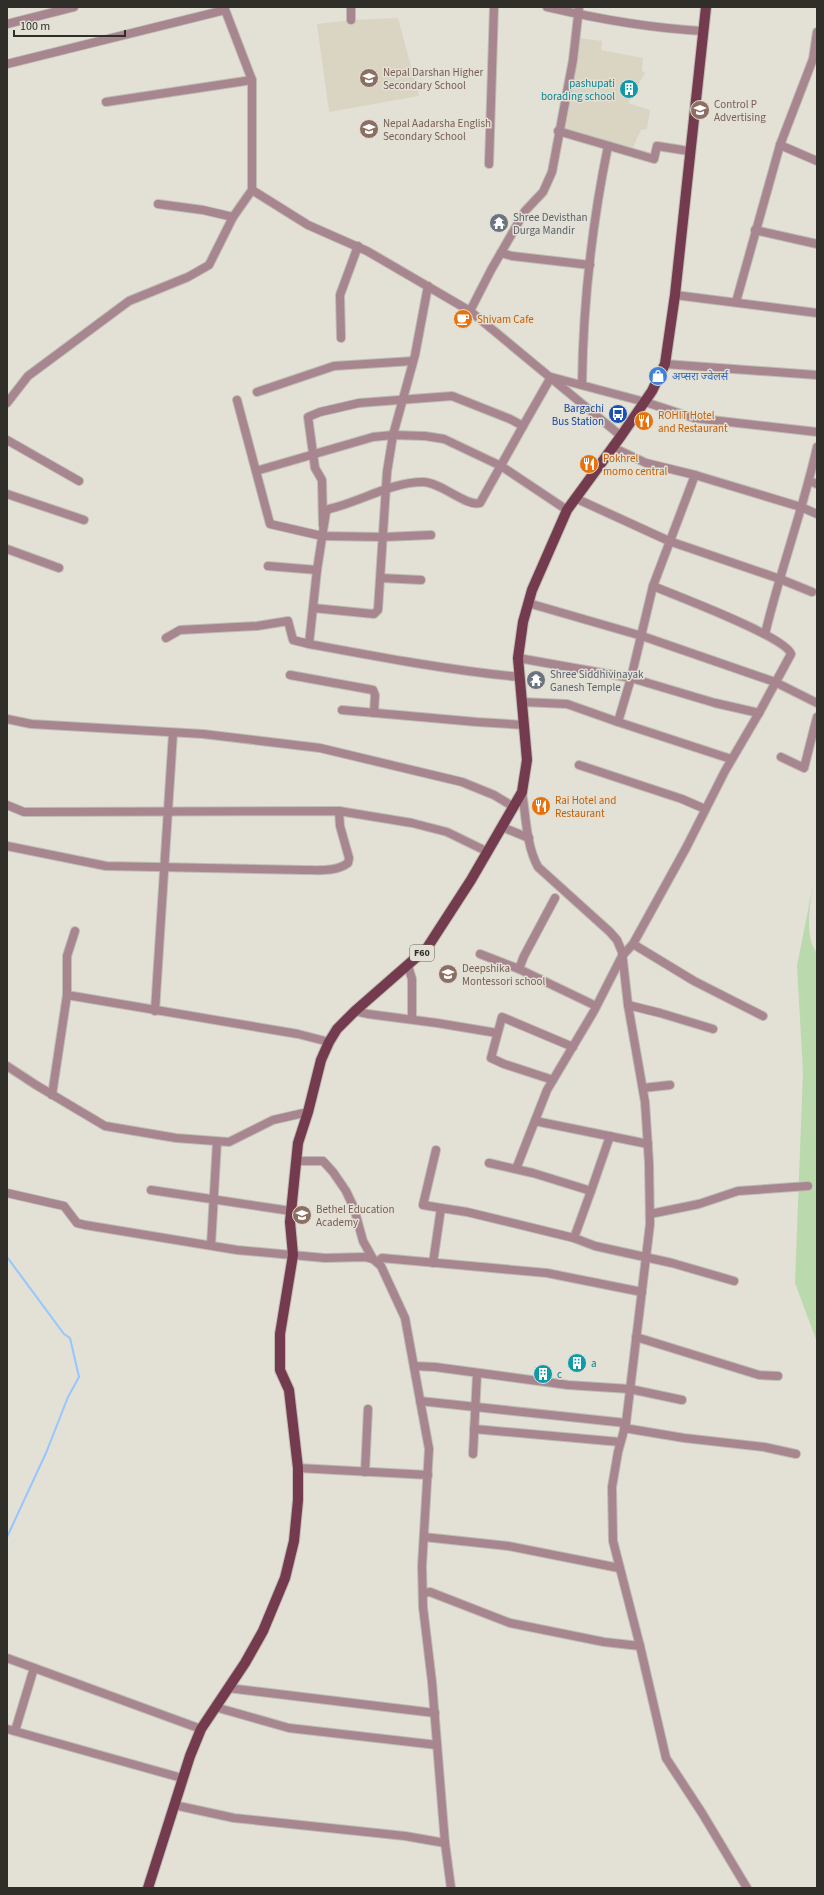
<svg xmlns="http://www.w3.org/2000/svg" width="824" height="1895" font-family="'Source Sans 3','Noto Sans Devanagari',sans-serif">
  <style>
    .built { fill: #dad5c3 }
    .green { fill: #badaae }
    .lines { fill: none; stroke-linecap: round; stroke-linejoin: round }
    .stream { stroke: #96c6ff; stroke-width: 2 }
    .minor-casing { stroke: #bfbcb3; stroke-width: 10 }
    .tertiary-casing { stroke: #bfbcb3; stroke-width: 10 }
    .primary-casing { stroke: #bfbcb3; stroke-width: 12 }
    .minor { stroke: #a7868f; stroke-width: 8 }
    .tertiary { stroke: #a7868f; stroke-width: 8 }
    .primary { stroke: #733b4d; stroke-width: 10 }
    .labels { text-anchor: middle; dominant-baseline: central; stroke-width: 3; stroke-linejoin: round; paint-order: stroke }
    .shield { fill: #e3e0d5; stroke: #65635d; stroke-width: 1 }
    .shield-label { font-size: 10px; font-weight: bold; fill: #2f2e29 }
    .education-label { font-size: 11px; fill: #785e54; stroke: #e3e0d5; text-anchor: start }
    .culture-label { font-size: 11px; fill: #0d838f; stroke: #e3e0d5; text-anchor: start }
    .worship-label { font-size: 11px; fill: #5b616d; stroke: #e3e0d5; text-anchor: start }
    .food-label { font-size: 11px; fill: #c56008; stroke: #e3e0d5; text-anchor: start }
    .shop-label { font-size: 11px; fill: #366cbe; stroke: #e3e0d5; text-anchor: start }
    .transit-label { font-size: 11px; fill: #164399; stroke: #e3e0d5; text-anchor: end }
  </style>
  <rect width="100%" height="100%" fill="#e3e0d5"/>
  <g class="built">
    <polygon points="398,18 419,96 329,112 317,24 351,20"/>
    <polygon points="579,38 602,41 601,50 643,58 642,70 645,73 628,103 650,110 647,129 641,130 632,149 563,129"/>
  </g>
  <path class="green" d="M 813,885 C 810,905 804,937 817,953 L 817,1342 L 795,1283 L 803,1072 L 797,966 Z"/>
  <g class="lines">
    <polyline class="stream" points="7,1257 64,1334 70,1338 79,1377 68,1397 46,1453 7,1537"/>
    <defs>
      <g id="minor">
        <polyline points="224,7 252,80 252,190 308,225 367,251 470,311 621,436"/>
        <path d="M 547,7 C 598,19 650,28 702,31"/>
        <polyline points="351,20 351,7"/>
        <polyline points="7,24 74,7"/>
        <polyline points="7,64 225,10"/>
        <polyline points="106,102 252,80"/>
        <polyline points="558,131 654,159 657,146 689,151"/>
        <polyline points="780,145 817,161"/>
        <polyline points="489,164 494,7"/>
        <polyline points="158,204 203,210 233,217"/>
        <polyline points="755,230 817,244"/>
        <polyline points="501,253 512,256 590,265"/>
        <polyline points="675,295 817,313"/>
        <polyline points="736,302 780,145 813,59 817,32"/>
        <polyline points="341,338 340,295 358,246"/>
        <polyline points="665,364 817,375"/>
        <path d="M 582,385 C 583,305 592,224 608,146"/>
        <polyline points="257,392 334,366 413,361"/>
        <polyline points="237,400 270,524 322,536 384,537 431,535"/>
        <polyline points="7,403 28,376 129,301 188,277 209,265 233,217 252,190"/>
        <polyline points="7,440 79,481"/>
        <polyline points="612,447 646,463 695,475 801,507 817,514"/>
        <polyline points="256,471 373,437 393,435 425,436 444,439 501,466 567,510"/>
        <polyline points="809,481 817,484"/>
        <polyline points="7,494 84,520"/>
        <polyline points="575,498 669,541 780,579 812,592"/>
        <polyline points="323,525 322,480 315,468 308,417 320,412 359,403 452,396 510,419 523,426 551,377 645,402 694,418 817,432"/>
        <polyline points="7,549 59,568"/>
        <polyline points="268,566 317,570"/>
        <polyline points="381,578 421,580"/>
        <polyline points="528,603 642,636 775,682 817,703"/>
        <polyline points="313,608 374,614 378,610 387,472 393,435 415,355 428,286"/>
        <path d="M 765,634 C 780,571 803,510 817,447"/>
        <polyline points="166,638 180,630 257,626 288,621 293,640 309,644"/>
        <polyline points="518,658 631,678 653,586 695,475"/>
        <polyline points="290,675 373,690 375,695 374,713"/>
        <path d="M 519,677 C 448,670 379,657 309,644 L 317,570 L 326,512 L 329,509 C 360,502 391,482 423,482 C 441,482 466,507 480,503 L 523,426"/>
        <polyline points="522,702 567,704 618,722"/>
        <polyline points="342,710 477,722 524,725"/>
        <polyline points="7,719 31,724 203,734 320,748 462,782 494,795 514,807"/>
        <polyline points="781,757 804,768 817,717"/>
        <polyline points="731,759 618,722 631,678 715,703 759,713"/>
        <polyline points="579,765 682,799 705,809"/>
        <path d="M 522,792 C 526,816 526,845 538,867 L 610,932 L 617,940 L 622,952 L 628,1005 L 645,1102 L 649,1163 L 650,1224 L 626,1423 L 618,1452 L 612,1487 L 613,1541 L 640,1646 L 666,1758 L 702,1813 L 747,1888"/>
        <polyline points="7,805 24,812 339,811 412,823 447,832 488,852"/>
        <polyline points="502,827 529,838"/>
        <path d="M 7,846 L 106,866 L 304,870 C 318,870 336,872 348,863 L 349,858 L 340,826 L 339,811"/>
        <polyline points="555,898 524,956 519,969 596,1006"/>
        <path d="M 633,944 L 686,848 L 725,771 L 759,713 L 791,654 C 785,636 674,595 653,586"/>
        <polyline points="480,954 519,969"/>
        <polyline points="408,966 412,979 412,1019"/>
        <polyline points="67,995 298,1034 329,1042"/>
        <polyline points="628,1005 660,1013 713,1029"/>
        <polyline points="155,1011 173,733"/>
        <polyline points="355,1011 368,1014 437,1023 497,1033"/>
        <polyline points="7,1066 36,1085 105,1126 176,1138 229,1142 273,1120 308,1112"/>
        <polyline points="553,1080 504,1064 491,1058 502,1017 573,1047"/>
        <polyline points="643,1088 670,1085"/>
        <polyline points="52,1095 67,995 67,956 75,931"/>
        <polyline points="535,1121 648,1144"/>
        <polyline points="436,1150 423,1205 441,1208"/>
        <polyline points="296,1161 323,1161 333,1172 346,1191 354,1208 363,1241 373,1259"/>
        <polyline points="516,1169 547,1090 594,1011 622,956 633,944 694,981 763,1016"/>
        <polyline points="151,1190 291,1211"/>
        <polyline points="591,1191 610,1136"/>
        <polyline points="7,1193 64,1206 77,1223 85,1225 237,1250 325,1258 365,1257 373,1259 381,1266 405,1318 429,1449 422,1566 423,1607 432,1682 445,1843 451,1888"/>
        <polyline points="650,1214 699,1204 738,1191 808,1186"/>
        <polyline points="574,1238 595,1246 672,1263 734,1281"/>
        <polyline points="211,1245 217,1142"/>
        <polyline points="377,1262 382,1258 547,1273 642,1292"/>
        <polyline points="433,1263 441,1208 467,1212 574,1238 591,1191 533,1173 489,1163"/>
        <polyline points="636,1337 759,1375 778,1376"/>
        <polyline points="414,1366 435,1367 568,1385 630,1389 682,1400"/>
        <polyline points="420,1401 626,1423"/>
        <polyline points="624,1428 684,1438 764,1447 796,1454"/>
        <polyline points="474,1429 620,1442"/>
        <polyline points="473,1454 477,1374"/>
        <polyline points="298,1468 428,1475"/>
        <polyline points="365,1472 368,1409"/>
        <polyline points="424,1537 508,1546 619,1568"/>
        <polyline points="423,1593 430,1592 510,1623 604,1642 640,1646"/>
        <polyline points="7,1658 201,1729"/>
        <polyline points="228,1688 435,1713"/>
        <polyline points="215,1707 289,1728 437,1745"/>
        <polyline points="7,1729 182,1778"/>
        <polyline points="15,1731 34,1668"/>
        <polyline points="174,1805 234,1818 405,1836 445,1843"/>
      </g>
      <polyline id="tertiary" points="470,311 491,270 525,211 543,192 552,172 573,60 579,7"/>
      <polyline id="primary" points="148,1888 190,1756 201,1729 245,1663 263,1631 285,1578 294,1541 298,1500 298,1468 289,1390 280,1370 280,1334 293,1255 290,1222 298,1143 308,1112 321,1060 329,1042 337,1029 355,1011 427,948 471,880 522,792 527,760 518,658 523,622 532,590 567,510 621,436 652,391 665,364 675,295 706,7"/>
    </defs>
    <use href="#minor" class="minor-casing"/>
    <use href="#tertiary" class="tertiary-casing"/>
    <use href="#primary" class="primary-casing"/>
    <use href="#minor" class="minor"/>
    <use href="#tertiary" class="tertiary"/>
    <use href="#primary" class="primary"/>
  </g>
  <defs>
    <symbol id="school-disc" viewBox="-11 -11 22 22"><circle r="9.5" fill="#8d6e63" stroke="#e3e0d5"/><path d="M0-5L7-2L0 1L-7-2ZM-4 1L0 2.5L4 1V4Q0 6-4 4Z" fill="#fff"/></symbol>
    <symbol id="building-disc" viewBox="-11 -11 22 22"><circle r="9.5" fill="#0f9aa8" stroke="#e3e0d5"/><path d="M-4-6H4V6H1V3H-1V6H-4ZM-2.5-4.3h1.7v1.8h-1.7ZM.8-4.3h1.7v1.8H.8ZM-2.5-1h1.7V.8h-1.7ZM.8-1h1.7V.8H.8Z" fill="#fff"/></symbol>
    <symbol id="temple-disc" viewBox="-11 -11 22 22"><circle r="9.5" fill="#6b7280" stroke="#e3e0d5"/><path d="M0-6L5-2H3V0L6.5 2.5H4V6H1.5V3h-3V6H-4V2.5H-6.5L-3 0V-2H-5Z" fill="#fff"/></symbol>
    <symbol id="cafe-disc" viewBox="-11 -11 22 22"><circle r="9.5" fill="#e8710a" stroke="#e3e0d5"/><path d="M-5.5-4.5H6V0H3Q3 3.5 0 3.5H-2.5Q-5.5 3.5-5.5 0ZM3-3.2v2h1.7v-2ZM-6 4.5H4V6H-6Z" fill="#fff"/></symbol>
    <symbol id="shop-disc" viewBox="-11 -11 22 22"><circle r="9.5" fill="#3f7fe0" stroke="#e3e0d5"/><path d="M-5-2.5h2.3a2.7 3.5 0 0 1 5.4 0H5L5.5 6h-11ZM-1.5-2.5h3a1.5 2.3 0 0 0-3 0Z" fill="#fff"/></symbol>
    <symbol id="bus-disc" viewBox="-11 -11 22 22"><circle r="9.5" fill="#1a4fb4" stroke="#e3e0d5"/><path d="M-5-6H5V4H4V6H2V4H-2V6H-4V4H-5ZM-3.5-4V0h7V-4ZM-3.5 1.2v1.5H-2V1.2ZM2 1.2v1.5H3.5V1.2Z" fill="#fff"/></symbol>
    <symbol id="restaurant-disc" viewBox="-11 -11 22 22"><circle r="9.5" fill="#e8710a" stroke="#e3e0d5"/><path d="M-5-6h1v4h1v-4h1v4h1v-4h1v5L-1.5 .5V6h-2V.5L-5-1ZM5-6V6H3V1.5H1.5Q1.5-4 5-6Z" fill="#fff"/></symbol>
  </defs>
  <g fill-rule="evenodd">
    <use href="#school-disc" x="358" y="67" width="22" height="22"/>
    <use href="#building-disc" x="618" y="78" width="22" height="22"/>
    <use href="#school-disc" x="689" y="99" width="22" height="22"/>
    <use href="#school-disc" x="358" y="118" width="22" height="22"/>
    <use href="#temple-disc" x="488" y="212" width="22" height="22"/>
    <use href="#cafe-disc" x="452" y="308" width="22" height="22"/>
    <use href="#shop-disc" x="647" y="365" width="22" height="22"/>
    <use href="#bus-disc" x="607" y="403" width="22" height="22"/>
    <use href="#restaurant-disc" x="633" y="410" width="22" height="22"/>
    <use href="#restaurant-disc" x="578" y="453" width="22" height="22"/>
    <use href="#temple-disc" x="525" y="669" width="22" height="22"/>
    <use href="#restaurant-disc" x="530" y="795" width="22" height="22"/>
    <use href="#school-disc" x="437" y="963" width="22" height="22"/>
    <use href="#school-disc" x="291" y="1204" width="22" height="22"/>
    <use href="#building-disc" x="566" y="1352" width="22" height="22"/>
    <use href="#building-disc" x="532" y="1363" width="22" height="22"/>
  </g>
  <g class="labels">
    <rect class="shield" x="410" y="945" width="24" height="16" rx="3"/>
    <g class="shield-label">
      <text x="422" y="953">F60</text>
    </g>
    <g class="education-label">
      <text x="383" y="72">Nepal Darshan Higher<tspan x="383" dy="13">Secondary School</tspan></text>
      <text x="714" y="104">Control P<tspan x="714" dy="13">Advertising</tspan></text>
      <text x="383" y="123">Nepal Aadarsha English<tspan x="383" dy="13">Secondary School</tspan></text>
      <text x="462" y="968">Deepshika<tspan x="462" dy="13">Montessori school</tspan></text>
      <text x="316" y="1209">Bethel Education<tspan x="316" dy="13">Academy</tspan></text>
    </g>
    <g class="culture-label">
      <text x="615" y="83" text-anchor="end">pashupati<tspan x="615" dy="13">borading school</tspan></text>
      <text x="591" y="1363">a</text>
      <text x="557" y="1374">c</text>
    </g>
    <g class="worship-label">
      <text x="513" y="217">Shree Devisthan<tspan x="513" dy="13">Durga Mandir</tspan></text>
      <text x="550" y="674">Shree Siddhivinayak<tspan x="550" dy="13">Ganesh Temple</tspan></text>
    </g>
    <g class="food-label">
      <text x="477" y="319">Shivam Cafe</text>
      <text x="658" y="415">ROHIT Hotel<tspan x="658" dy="13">and Restaurant</tspan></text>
      <text x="603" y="458">Pokhrel<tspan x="603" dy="13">momo central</tspan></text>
      <text x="555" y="800">Rai Hotel and<tspan x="555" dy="13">Restaurant</tspan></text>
    </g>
    <g class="shop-label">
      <text x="672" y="376">अप्सरा ज्वेलर्स</text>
    </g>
    <g class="transit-label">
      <text x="604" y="408">Bargachi<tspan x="604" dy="13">Bus Station</tspan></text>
    </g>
  </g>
  <rect width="824" height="1895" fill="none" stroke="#2f2e29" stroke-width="16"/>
  <path d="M14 30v6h111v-6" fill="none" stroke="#2f2e29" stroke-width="2"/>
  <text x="20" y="30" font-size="12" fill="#2f2e29" stroke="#e3e0d5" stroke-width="3" paint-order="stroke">100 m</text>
</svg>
